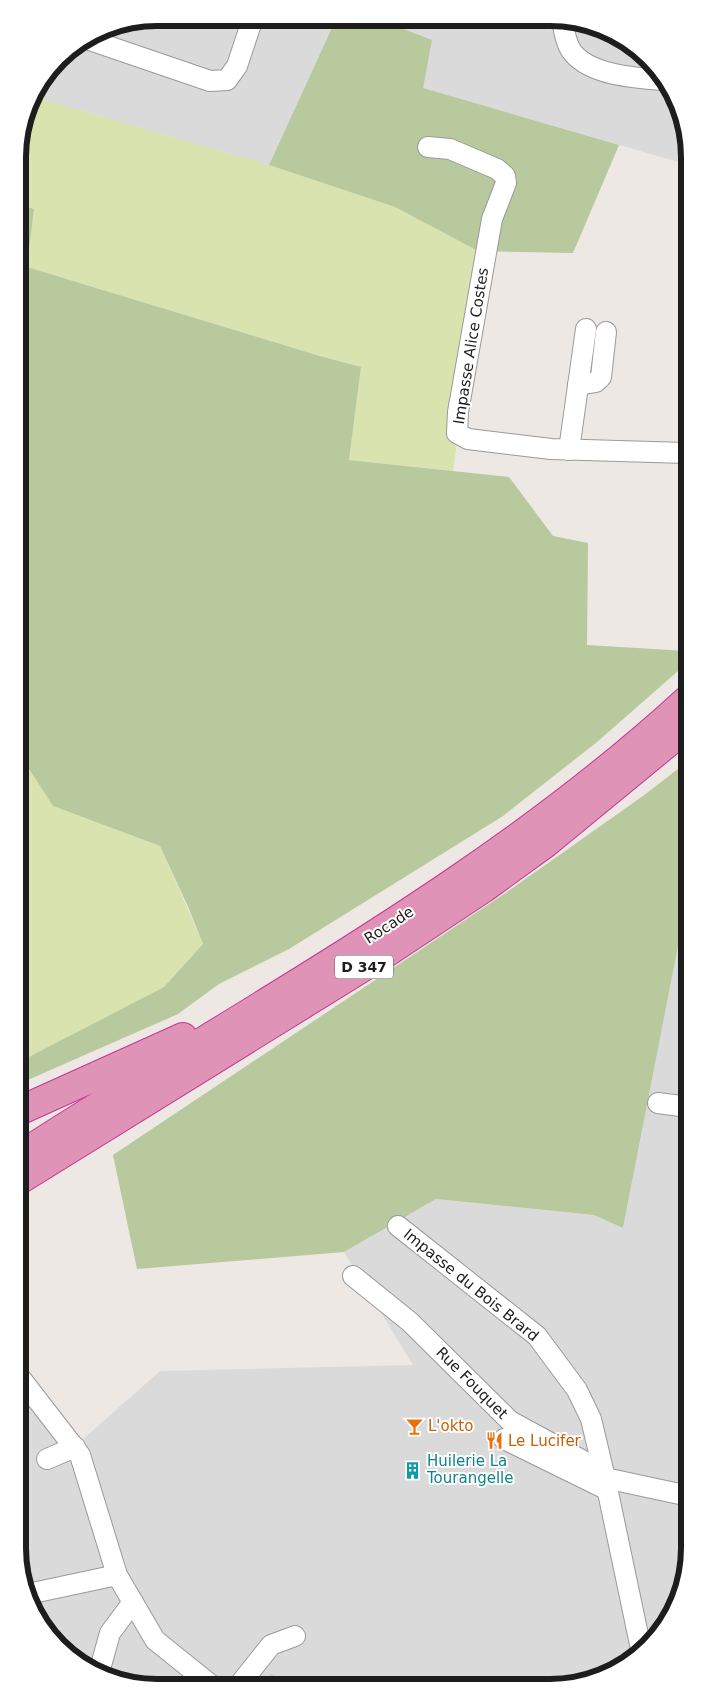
<svg xmlns="http://www.w3.org/2000/svg" width="707" height="1705" font-family="'DejaVu Sans',sans-serif">
  <style>
    .residential { fill: #dbdadb }
    .grass { fill: #d8e3af }
    .forest { fill: #b7c99d }
    .water { fill: #a9d7d4 }
    .lines { fill: none; stroke-linecap: round; stroke-linejoin: round }
    .minor-casing { stroke: #9a9a9a; stroke-width: 22 }
    .highway-casing { stroke: #c83592; stroke-width: 30 }
    .minor { stroke: #fff; stroke-width: 20 }
    .highway { stroke: #de93b7; stroke-width: 28 }
    .labels { text-anchor: middle; dominant-baseline: central; stroke-width: 4; stroke-linejoin: round; paint-order: stroke }
    .shield { fill: #fff; stroke: #616161; stroke-width: 1 }
    .shield-label { font-size: 14px; font-weight: bold; fill: #1d1d1d }
    .street-label { font-size: 15px; fill: #1d1d1d; stroke: #fff }
    .food-label { font-size: 15px; fill: #c56008; stroke: #fff; text-anchor: start }
    .culture-label { font-size: 15px; fill: #0d838f; stroke: #fff; text-anchor: start }
    .rim { fill: none; stroke: #1d1d1d; stroke-width: 6 }
  </style>
  <rect width="100%" height="100%" fill="#ede8e4"/>
  <g class="residential">
    <polygon points="157,18 336,19 269,165 32,96 65,52 104,28"/>
    <polygon points="377,19 577,20 648,58 685,121 685,164 422,88"/>
    <polygon points="687,900 689,1557 679,1601 655,1640 586,1683 130,1685 59,1647 22,1584 22,1371 81,1441 160,1371 413,1365 344,1252 436,1199 594,1215 623,1228"/>
  </g>
  <g class="grass">
    <polygon points="32,96 269,165 395,207 478,251 484,251 453,471 349,460 361,367 320,356 27,267 34,209 18,204 18,148"/>
    <polygon points="20,755 53,806 160,846 203,944 164,987 21,1061"/>
  </g>
  <g class="forest">
    <polygon points="336,19 377,19 432,40 423,88 619,145 573,253 478,251 395,207 269,165"/>
    <polygon points="18,204 34,209 27,267 320,356 361,367 349,460 509,477 553,536 588,543 587,645 686,651 686,664 597,742 503,816 289,949 219,984 178,1014 21,1083 21,1061 164,987 203,944 189,909 160,846 53,806 20,755"/>
    <polygon points="687,762 687,900 623,1228 594,1215 436,1199 344,1252 137,1269 113,1155 504,894 643,796"/>
  </g>
  <polygon class="water" points="272,1674 277,1681 272,1684 258,1684"/>
  <g class="lines">
    <defs>
      <g id="minor">
        <path d="M 562,20 C 564,30 566,45 573,53 C 591,75 635,78 661,80"/>
        <polyline points="87,39 210,81 227,80 237,66 253,18"/>
        <polyline points="428,147 450,149 497,169 505,176 506,183 492,219 458,412 457,433 468,439 551,449 686,453"/>
        <polyline points="578,385 596,382 601,377 606,332"/>
        <polyline points="569,450 586,329"/>
        <polyline points="658,1103 688,1107"/>
        <polyline points="398,1226 537,1336 577,1390 591,1419 605,1478 641,1649"/>
        <polyline points="353,1276 410,1322 510,1421 587,1463 605,1478 689,1496"/>
        <polyline points="22,1380 80,1455 117,1575 155,1640 211,1685"/>
        <polyline points="504,1439 604,1488"/>
        <polyline points="47,1459 75,1447"/>
        <polyline points="28,1594 117,1575"/>
        <polyline points="100,1669 110,1633 133,1602"/>
        <polyline points="240,1684 271,1645 295,1636"/>
      </g>
      <g id="highway">
        <polyline points="21,1110 183,1037"/>
        <path d="M 21,1155 C 246,1009 488,883 687,700"/>
        <polyline points="21,1179 386,953 484,888 546,843 687,727"/>
      </g>
    </defs>
    <use href="#minor" class="minor-casing"/>
    <use href="#highway" class="highway-casing"/>
    <use href="#minor" class="minor"/>
    <use href="#highway" class="highway"/>
  </g>
  <defs>
    <symbol id="bar-bare" viewBox="-9 -9 18 18"><path d="M-6-5H6L.8 .8V4.5H3.5V6h-7V4.5H-.8V.8Z" fill="#e8710a" stroke="#fff" stroke-width="2.5" paint-order="stroke"/></symbol>
    <symbol id="restaurant-bare" viewBox="-9 -9 18 18"><path d="M-5-6h1v4h1v-4h1v4h1v-4h1v5L-1.5 .5V6h-2V.5L-5-1ZM5-6V6H3V1.5H1.5Q1.5-4 5-6Z" fill="#e8710a" stroke="#fff" stroke-width="2.5" paint-order="stroke"/></symbol>
    <symbol id="building-bare" viewBox="-9 -9 18 18"><path d="M-4-6H4V6H1V3H-1V6H-4ZM-2.5-4.3h1.7v1.8h-1.7ZM.8-4.3h1.7v1.8H.8ZM-2.5-1h1.7V.8h-1.7ZM.8-1h1.7V.8H.8Z" fill="#0f9aa8" stroke="#fff" stroke-width="2.5" paint-order="stroke"/></symbol>
  </defs>
  <g fill-rule="evenodd">
    <use href="#bar-bare" x="402" y="1414" width="25" height="25"/>
    <use href="#restaurant-bare" x="482" y="1428" width="25" height="25"/>
    <use href="#building-bare" x="400" y="1458" width="25" height="25"/>
  </g>
  <g class="labels">
    <rect class="shield" x="335" y="955.5" width="58" height="23" rx="4"/>
    <g class="shield-label">
      <text x="364" y="967">D 347</text>
    </g>
    <g class="street-label">
      <text transform="translate(471 346) rotate(-81)">Impasse Alice Costes</text>
      <text transform="translate(389 925) rotate(-33)">Rocade</text>
      <text transform="translate(471 1285) rotate(39)">Impasse du Bois Brard</text>
      <text transform="translate(472 1383) rotate(45)">Rue Fouquet</text>
    </g>
    <g class="food-label">
      <text x="428" y="1426">L'okto</text>
      <text x="508" y="1441">Le Lucifer</text>
    </g>
    <g class="culture-label">
      <text x="427" y="1461">Huilerie La<tspan x="427" dy="17">Tourangelle</tspan></text>
    </g>
  </g>
  <path d="M0 0H707V1705H0ZM157 26H550A131 131 0 0 1 681 157V1548A131 131 0 0 1 550 1679H157A131 131 0 0 1 26 1548V157A131 131 0 0 1 157 26Z" fill="#fff" fill-rule="evenodd"/>
  <path class="rim" d="M157 26H550A131 131 0 0 1 681 157V1548A131 131 0 0 1 550 1679H157A131 131 0 0 1 26 1548V157A131 131 0 0 1 157 26Z"/>
</svg>
